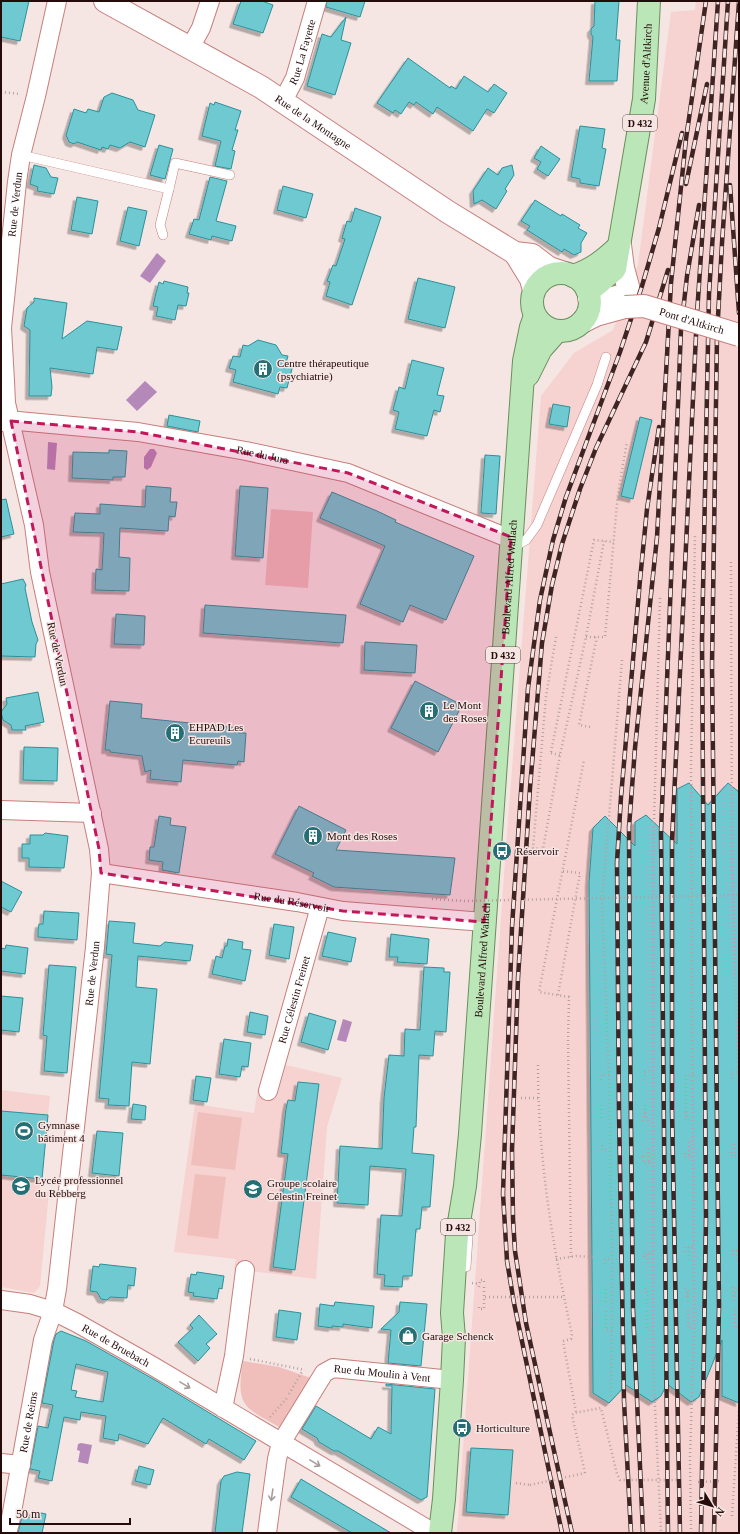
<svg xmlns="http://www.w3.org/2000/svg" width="740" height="1534" font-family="'Times New Roman',serif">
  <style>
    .built { fill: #f6d2d0 }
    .green { fill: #f0bfbc }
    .water { fill: #b588ba }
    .building { fill: #6ec9d1; stroke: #2a9199; fill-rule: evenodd; filter: url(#shadow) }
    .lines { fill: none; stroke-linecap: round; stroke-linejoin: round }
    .service-casing { stroke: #c77f7b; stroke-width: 10 }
    .minor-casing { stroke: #c77f7b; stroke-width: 20 }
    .secondary-casing { stroke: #c77f7b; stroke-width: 24 }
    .primary-casing { stroke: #698f5d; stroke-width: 24 }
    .path { stroke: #b5a2a0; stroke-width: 2.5; stroke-dasharray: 1 3; stroke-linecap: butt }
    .service { stroke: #fff; stroke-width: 9 }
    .minor { stroke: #fff; stroke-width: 18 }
    .secondary { stroke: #fff; stroke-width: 22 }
    .primary { stroke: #bbe6b8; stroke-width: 22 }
    .rail-casing { stroke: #3e2524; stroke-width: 4.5 }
    .rail { stroke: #f5e5e3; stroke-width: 3; stroke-dasharray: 9; stroke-linecap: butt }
    .secondary-bridge-casing { stroke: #c77f7b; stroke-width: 24; stroke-linecap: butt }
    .path-bridge { stroke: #b5a2a0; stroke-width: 2.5; stroke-dasharray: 1 3; stroke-linecap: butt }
    .secondary-bridge { stroke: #fff; stroke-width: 22 }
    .oneway { stroke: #a89d9d }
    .marked { fill: #c2185b; fill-opacity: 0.2; stroke: #c2185b; stroke-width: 3; stroke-dasharray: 8 5; stroke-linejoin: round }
    .labels { text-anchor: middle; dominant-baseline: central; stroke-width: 3; stroke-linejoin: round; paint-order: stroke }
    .shield { fill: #f5e5e3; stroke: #634c4b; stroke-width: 1 }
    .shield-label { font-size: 10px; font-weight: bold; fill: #250b0a }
    .street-label { font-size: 11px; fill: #250b0a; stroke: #f5e5e3 }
    .poi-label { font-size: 11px; fill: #250b0a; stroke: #f5e5e3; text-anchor: start }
  </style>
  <defs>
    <filter id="shadow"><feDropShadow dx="-3.5" dy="3.5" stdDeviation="0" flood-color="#0004"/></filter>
  </defs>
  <rect width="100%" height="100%" fill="#f5e5e3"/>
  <g class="built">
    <polygon points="696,1 739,1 739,1533 457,1533 507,834 541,396 574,353 613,330 638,265 671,12 695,10"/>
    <polygon points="286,1065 342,1078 327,1127 316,1279 234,1269 236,1259 174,1252 195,1104 254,1113 258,1088 278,1094"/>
    <polygon points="1,1090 50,1096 40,1192 49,1192 40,1286 34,1293 1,1287"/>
  </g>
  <g class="green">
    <polygon points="271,509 313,512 308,588 265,585"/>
    <polygon points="198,1112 242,1118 235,1170 191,1165"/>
    <polygon points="195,1174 226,1177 218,1239 187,1235"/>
    <path d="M 243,1361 L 279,1367 L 314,1379 L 284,1430 C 245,1406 235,1410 243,1361 Z"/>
  </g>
  <g class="water">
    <polygon points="157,253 166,261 150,283 140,276"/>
    <polygon points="145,381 157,392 137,411 126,400"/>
    <polygon points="48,442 57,443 55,470 47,469"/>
    <polygon points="150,449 154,449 157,453 151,467 147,470 144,468 144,457"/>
    <polygon points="343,1019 352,1022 346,1042 337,1040"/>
    <polygon points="81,1443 92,1445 88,1464 78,1462 80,1451 77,1450 78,1444"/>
  </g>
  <g class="building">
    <polygon points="1,1 29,1 20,41 1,37"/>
    <polygon points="241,1 262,1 273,5 263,33 233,24"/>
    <polygon points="327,1 365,1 360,17 326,7"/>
    <polygon points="595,1 619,1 616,40 620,40 617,81 589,81 593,37 591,34 591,29 594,26"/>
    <polygon points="346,17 341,40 351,43 335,95 307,86 322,34 331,37"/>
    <polygon points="408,58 450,88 451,86 456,89 464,76 488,92 494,84 507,93 494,113 487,109 473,131 437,107 433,114 416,102 414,105 409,102 401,114 395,110 393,113 377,103"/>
    <polygon points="112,93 133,100 138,110 155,115 145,147 130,142 120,148 110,145 108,149 102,147 101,150 77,142 74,144 69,142 66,135 74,109 86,113 88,109 99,112 104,97"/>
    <polygon points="215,102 241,111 235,130 238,130 232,150 235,151 231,169 215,166 221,141 202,136 210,103 214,105"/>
    <polygon points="580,126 605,129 602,148 606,149 599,186 580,183 580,179 571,177"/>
    <polygon points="159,145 173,149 165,179 150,175"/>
    <polygon points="541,146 560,159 548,176 537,169 541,162 534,158"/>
    <polygon points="34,165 46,168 51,177 58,178 54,194 37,191 38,187 30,184"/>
    <polygon points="512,165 514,175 505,189 507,191 496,209 482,200 474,204 473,191 488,168 498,175 502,168"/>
    <polygon points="210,177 227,181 216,221 236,226 232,241 212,236 211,240 189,234 194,219 199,220"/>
    <polygon points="283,186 313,194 306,218 277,210"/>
    <polygon points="77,197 98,201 92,234 71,230"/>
    <polygon points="535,200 561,216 562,214 580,225 578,228 587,233 581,243 581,252 574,255 564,249 562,252 527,230 530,226 521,221"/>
    <polygon points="128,207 147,211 139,246 120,241"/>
    <polygon points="355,208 381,217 352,305 326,296 330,282 327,281 333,265 336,266 345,239 342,238 347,221 351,222"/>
    <polygon points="418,278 455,287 445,328 408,319"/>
    <polygon points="164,281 188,287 187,293 189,293 186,306 178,305 175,320 156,316 158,307 153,306 156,293 159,282 163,284"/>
    <polygon points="34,298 67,303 62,339 87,321 122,327 117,350 97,347 93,374 50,368 52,387 51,396 29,396 30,330 24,326 27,308 34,302"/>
    <polygon points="258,340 276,345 282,355 288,356 286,363 293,365 287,388 280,387 278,394 233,382 236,370 229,368 233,356 240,357 243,345 248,346"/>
    <polygon points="412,360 444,368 437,395 444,396 440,412 434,410 427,436 395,429 399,412 393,410 399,387 405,389"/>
    <polygon points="553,404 570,407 567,427 549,424"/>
    <polygon points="169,415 200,421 198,432 167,426"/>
    <polygon points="640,417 652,420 633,499 621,496"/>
    <polygon points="109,450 127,451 125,477 113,477 113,480 72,478 73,452 109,453"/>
    <polygon points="485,455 500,456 496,514 481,513"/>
    <polygon points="146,486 171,488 170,502 177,502 175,517 169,516 168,531 120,528 119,557 130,558 129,591 95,590 96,569 102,570 104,533 73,532 75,513 100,514 100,504 145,507"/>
    <polygon points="240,486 268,488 263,558 235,556"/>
    <polygon points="332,492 377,511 396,520 395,522 474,556 446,620 410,605 403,622 360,604 385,546 320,518"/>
    <polygon points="6,499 14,534 1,537 1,500"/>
    <polygon points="23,579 26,585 25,588 32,622 38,640 36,644 35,657 1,656 1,584"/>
    <polygon points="205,605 346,615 343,643 203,633"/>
    <polygon points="116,614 145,616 144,645 114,644"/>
    <polygon points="365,642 417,645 415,673 364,670"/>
    <polygon points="415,681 462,705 438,752 391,728"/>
    <polygon points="38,692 44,722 25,726 26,730 12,730 11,725 3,720 1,712 7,704 6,698"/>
    <polygon points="110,701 142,704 141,718 239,728 239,733 246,733 244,762 238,761 237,765 183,760 181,782 150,779 151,770 145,772 142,756 110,752 110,750 105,750"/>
    <polygon points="24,747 58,748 57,781 23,780"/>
    <polygon points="689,783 708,805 728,783 739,792 739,1403 722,1396 722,1340 699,1397 691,1402 667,1384 661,1396 652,1402 626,1385 609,1403 593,1393 589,883 593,828 605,816 635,846 635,822 646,815 677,844 677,789"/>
    <polygon points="299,806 346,830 336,850 455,858 450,895 334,887 312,876 314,873 275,854"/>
    <polygon points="159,816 171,818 170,825 186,827 179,873 162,870 163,862 149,860 150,847 154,847"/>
    <polygon points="45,833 68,836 64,868 29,867 29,858 22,858 22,844 30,844 30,835 43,835"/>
    <polygon points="1,881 22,892 11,912 1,907"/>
    <polygon points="44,911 79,913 77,940 38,937 38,930 39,924 43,924"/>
    <polygon points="109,921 135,923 133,943 160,946 165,942 193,945 190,961 138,956 136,987 157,989 150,1064 132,1062 129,1106 108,1105 109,1099 99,1098 112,955 106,954"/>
    <polygon points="274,924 294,927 289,959 269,955"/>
    <polygon points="328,932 356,938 351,962 322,956"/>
    <polygon points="391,934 429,939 427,964 397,962 398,957 389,957"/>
    <polygon points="228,939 243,942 242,949 251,950 245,981 212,974 216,956 222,958 225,946 227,946"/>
    <polygon points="6,945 28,948 25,974 1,971 1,948 5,949"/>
    <polygon points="49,965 76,967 67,1073 44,1071 47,1036 43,1035"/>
    <polygon points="424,967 444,968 444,972 450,972 446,1032 435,1031 433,1056 419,1055 416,1127 414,1127 412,1153 434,1155 430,1207 422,1207 420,1229 416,1229 412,1276 403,1276 402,1287 384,1286 385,1275 377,1274 381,1215 402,1216 406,1169 370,1166 368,1205 337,1203 340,1146 382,1149 384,1098 389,1055 404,1056 405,1029 420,1030"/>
    <polygon points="1,996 23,998 19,1032 1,1030"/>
    <polygon points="250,1012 268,1016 265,1035 247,1032"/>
    <polygon points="309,1013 336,1021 328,1050 301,1042"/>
    <polygon points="224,1039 251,1043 248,1067 242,1066 240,1077 219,1074"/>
    <polygon points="196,1076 211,1078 207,1102 193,1100"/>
    <polygon points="298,1082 319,1084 295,1270 273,1267 288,1154 281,1153 286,1109 288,1100 295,1101"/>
    <polygon points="133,1104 146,1106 145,1120 131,1119"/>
    <polygon points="1,1111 48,1115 42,1179 1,1175"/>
    <polygon points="97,1131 123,1133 119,1176 92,1173"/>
    <polygon points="100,1264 136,1268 134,1286 128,1285 127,1298 110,1297 107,1300 101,1299 97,1292 90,1291 93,1266 99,1267"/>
    <polygon points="197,1272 224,1276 222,1289 219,1288 217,1299 193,1296 194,1293 188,1292 191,1274 196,1275"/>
    <polygon points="335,1302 374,1306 372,1328 343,1324 343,1327 332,1326 332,1328 318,1326 320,1304 334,1306"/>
    <polygon points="400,1302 427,1304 421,1366 388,1363 391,1330 381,1329 399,1312"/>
    <polygon points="279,1310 301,1313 297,1340 276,1337"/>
    <polygon points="199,1315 217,1334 206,1344 210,1348 198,1361 178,1342 193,1328 190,1325"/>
    <path d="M 61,1331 L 86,1341 L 155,1380 L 256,1441 L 244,1460 L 209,1439 L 206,1444 L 163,1418 L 148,1444 L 119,1434 L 118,1441 L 103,1438 L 106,1416 L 81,1412 L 80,1420 L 64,1417 L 52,1481 L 38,1478 L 40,1471 L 30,1469 L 38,1426 L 48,1428 L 53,1405 L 42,1403 L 54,1340 L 56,1334 ZM 76,1364 L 108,1372 L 103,1402 L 75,1397 L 77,1391 L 71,1390 Z"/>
    <polygon points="386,1384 435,1389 427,1497 421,1500 338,1451 334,1451 319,1442 317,1438 302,1429 316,1406 371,1439 378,1427 391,1434 392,1386 386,1386"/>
    <polygon points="471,1448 513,1450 508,1515 466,1512"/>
    <polygon points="139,1466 154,1470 150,1485 135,1481"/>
    <polygon points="237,1472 250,1474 242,1533 215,1533 221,1481 224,1476"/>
    <polygon points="301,1479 391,1533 352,1533 291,1497"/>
    <polygon points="32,1511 46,1514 42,1533 18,1533 22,1516 31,1518"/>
  </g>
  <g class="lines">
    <defs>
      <g id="service">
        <polyline points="21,155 169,189 160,225 163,235"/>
        <polyline points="169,189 175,163 230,175"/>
        <polyline points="512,548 526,540 537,525 597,385 606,357"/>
        <polyline points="466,1267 469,1222"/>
      </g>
      <g id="minor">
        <polyline points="190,48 201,28 210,1"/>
        <path id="s1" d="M 283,101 L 295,78 L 317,1"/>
        <path id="s2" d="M 1,422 L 18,421 L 138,432 L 246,451 L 348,473 L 503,536 L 511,537"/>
        <polyline points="1,810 92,813"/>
        <path id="s3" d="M 101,873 L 297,902 L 343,911 L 484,922"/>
        <path id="s4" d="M 268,1091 L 320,907"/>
        <path id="s5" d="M 1,1300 L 30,1304 L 53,1311 L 77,1323 L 151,1365 L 429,1530 L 438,1533"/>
        <polyline points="223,1408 234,1356 245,1270"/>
        <polyline points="1,1463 21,1465"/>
        <path id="s6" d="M 7,1533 L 10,1523 L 43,1340 L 53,1311 L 57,1289 L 95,947 L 101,873 L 99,849 L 40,572 L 34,525 L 6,403 L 5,381 L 2,328 L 17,182 L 21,155 L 36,96 L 57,1"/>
        <path id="s7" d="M 267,1533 L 277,1459 L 281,1443 L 324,1373 L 333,1368 L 452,1380"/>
      </g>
      <g id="secondary">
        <path id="s8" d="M 105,1 L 261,87 L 448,212 L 515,253 L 532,255 L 549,268 L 564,273"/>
        <polyline points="515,253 531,279 534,290"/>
        <polyline points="589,298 612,298 630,294 623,268 620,245"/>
        <polyline points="582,322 596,315 625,307"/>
      </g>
      <g id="primary">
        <circle cx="561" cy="302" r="29"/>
        <path d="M 573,276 C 592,270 604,260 618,247"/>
        <path id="s9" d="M 587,290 L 595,286 L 615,269 L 644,99 L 649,1"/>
        <polyline points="528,375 541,349 557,331"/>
        <path id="s10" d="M 440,1533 L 444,1499 L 452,1380 L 454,1338 L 452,1313 L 457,1234 L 465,1186 L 470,1134 L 524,361 L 531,327 L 535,316"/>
      </g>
    </defs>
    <use href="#service" class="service-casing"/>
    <use href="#minor" class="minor-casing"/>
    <use href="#secondary" class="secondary-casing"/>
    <use href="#primary" class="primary-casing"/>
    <g class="path">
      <polyline points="1,92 20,94"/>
      <polyline points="731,562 732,851 739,1104"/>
      <polyline points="660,598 653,862 653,1364 661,1533"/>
      <polyline points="556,637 546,696 533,848 543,849 560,755 586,637 604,541"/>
      <polyline points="586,637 605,637 618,493 627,442"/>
      <polyline points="590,727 579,725 596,641 595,637"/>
      <polyline points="551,752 594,540 614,542"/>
      <polyline points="551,753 560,755"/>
      <polyline points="558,995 580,873 562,871"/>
      <path d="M 538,1065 C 538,1158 552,1244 572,1334 L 571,1339 L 563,1341 L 576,1412"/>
      <polyline points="732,1079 731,1072 738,1072"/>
      <polyline points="601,1080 601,1075 609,1075"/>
      <polyline points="644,1080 645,1072 653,1071"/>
      <polyline points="521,1098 538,1098"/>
      <polyline points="601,1105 601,1121"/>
      <polyline points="645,1105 645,1113"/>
      <polyline points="686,1112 686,1075 694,1075"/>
      <polyline points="685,1120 686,1112 689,1120"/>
      <polyline points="643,1121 645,1113 648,1121"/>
      <polyline points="689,1142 689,1157"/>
      <polyline points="734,1144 735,1156"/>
      <polyline points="602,1145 602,1150 609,1149"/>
      <polyline points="648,1148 649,1163"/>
      <polyline points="731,1152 731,1156 739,1156"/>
      <polyline points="685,1153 685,1157 693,1157"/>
      <polyline points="643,1156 644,1163 653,1163"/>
      <polyline points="685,1252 685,1247 693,1247"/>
      <polyline points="733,1255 733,1250 739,1250"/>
      <polyline points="571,1257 568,1041 569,997 539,992 584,760"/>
      <polyline points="644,1257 644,1253 647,1253"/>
      <polyline points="556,1259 576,1256 593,1257"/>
      <polyline points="689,1260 689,1247"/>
      <polyline points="737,1260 737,1250"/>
      <polyline points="648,1263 647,1253 653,1253"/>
      <polyline points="605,1264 605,1259 612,1259"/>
      <polyline points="472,1283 479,1284"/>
      <polyline points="479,1287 480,1280 484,1280 484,1282"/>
      <polyline points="484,1287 484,1297"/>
      <polyline points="733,1287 734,1296 737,1287"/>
      <polyline points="645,1288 647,1295"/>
      <polyline points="685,1288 688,1297 689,1288"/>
      <polyline points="606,1289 606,1305"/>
      <polyline points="734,1296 735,1303"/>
      <polyline points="688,1297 688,1303"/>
      <polyline points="647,1304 648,1288"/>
      <polyline points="688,1310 688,1328 694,1328"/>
      <polyline points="735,1310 735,1328 739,1327"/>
      <polyline points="606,1311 606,1330 612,1330"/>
      <polyline points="647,1311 647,1329 653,1329"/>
      <polyline points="250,1359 305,1370"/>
      <polyline points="289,1394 303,1370"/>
      <polyline points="611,1396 612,1259 609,1075 602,902 622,660"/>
      <polyline points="270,1417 287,1398"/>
      <polyline points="585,1473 572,1415 574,1413 601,1408 617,1474 620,1480 683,1480"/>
      <polyline points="698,1482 720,1481"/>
      <polyline points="516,1483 530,1485"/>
      <polyline points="732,1516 739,1409"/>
      <polyline points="691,1533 690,1457 694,1328 691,770 695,535"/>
    </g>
    <use href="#service" class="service"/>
    <use href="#minor" class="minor"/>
    <use href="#secondary" class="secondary"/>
    <use href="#primary" class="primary"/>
    <defs>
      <g id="rail">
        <polyline points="686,184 707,84"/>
        <polyline points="730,185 739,313"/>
        <polyline points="562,1533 514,1303 507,1261 503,1194 512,927 528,688 540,600 553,540 566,497 620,352 642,286 659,228 682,133"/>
        <polyline points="572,1533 526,1323 515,1251 513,1219 512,1150 518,978 530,788 542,643 552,585 562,544 580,489 596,448 646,342 668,270"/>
        <polyline points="631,1533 624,1401 619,1112 617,862 621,797 640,580 647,509 659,427"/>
        <polyline points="643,1533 633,1310 630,1033 629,827 635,748 657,537 671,283 686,139 706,1"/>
        <polyline points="668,1533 661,832 681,329 687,276 699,205"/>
        <polyline points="680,1533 672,1110 672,841 697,314 718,1"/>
        <polyline points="701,1533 706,1218 702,640 709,294 728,1"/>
        <polyline points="714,1533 719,1306 712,665 715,470 717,336 722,243 739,2"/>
      </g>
    </defs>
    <use href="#rail" class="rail-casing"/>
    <use href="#rail" class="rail"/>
    <defs>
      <g id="secondary-bridge">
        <path id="s11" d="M 625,307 L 644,306 L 739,335"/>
      </g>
    </defs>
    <use href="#secondary-bridge" class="secondary-bridge-casing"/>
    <g class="path-bridge">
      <polyline points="432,899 466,901 739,895"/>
      <polyline points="479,1307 479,1309 484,1309 484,1297 563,1297"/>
      <polyline points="530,1485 585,1473"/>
    </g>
    <use href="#secondary-bridge" class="secondary-bridge"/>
  </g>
  <defs><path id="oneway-shaft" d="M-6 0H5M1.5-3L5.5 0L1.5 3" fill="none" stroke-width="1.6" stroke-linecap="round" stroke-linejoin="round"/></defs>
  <g class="oneway">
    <use href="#oneway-shaft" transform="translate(185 1385) rotate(31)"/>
    <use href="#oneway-shaft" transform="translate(315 1463) rotate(31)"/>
    <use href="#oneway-shaft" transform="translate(272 1495) rotate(98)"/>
  </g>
  <path class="marked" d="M 11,421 L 138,432 L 348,473 L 511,537 L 484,922 L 343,911 L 101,873 L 99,849 Z"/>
  <defs>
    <symbol id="building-disc" viewBox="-11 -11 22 22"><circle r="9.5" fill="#246f75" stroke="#f5e5e3"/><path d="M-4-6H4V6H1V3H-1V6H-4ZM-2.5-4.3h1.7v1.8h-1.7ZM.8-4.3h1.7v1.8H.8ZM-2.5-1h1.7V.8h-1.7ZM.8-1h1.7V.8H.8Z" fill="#fff"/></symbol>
    <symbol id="bus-disc" viewBox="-11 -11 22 22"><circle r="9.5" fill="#246f75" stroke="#f5e5e3"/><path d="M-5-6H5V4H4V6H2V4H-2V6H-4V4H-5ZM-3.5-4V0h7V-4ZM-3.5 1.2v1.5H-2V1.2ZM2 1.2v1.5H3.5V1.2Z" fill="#fff"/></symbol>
    <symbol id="stadium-disc" viewBox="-11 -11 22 22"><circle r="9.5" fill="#246f75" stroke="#f5e5e3"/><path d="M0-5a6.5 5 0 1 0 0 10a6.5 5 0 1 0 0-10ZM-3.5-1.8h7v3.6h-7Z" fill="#fff"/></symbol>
    <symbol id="school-disc" viewBox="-11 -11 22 22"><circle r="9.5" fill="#246f75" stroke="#f5e5e3"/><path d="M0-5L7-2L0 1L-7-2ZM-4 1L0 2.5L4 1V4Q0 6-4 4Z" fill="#fff"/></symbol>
    <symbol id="shop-disc" viewBox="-11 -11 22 22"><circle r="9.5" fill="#246f75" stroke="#f5e5e3"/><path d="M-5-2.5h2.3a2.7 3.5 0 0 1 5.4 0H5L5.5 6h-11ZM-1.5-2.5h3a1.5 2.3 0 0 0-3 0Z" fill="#fff"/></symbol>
  </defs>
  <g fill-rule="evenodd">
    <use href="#building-disc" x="252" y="358" width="22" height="22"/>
    <use href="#building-disc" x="418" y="700" width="22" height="22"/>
    <use href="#building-disc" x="164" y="722" width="22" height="22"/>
    <use href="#building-disc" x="302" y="825" width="22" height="22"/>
    <use href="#bus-disc" x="491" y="840" width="22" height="22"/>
    <use href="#stadium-disc" x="13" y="1120" width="22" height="22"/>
    <use href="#school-disc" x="10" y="1175" width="22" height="22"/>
    <use href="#school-disc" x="242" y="1178" width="22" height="22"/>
    <use href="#shop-disc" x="397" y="1325" width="22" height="22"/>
    <use href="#bus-disc" x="451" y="1417" width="22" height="22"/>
  </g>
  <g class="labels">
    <g class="shield">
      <rect x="623" y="115" width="34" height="16" rx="3"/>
      <rect x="486" y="647" width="34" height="16" rx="3"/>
      <rect x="441" y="1219" width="34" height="16" rx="3"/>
    </g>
    <g class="shield-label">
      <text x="640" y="123">D 432</text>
      <text x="503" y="655">D 432</text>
      <text x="458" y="1227">D 432</text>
    </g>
    <g class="street-label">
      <text stroke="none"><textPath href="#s1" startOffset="53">Rue La Fayette</textPath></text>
      <text stroke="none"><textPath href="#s9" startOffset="243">Avenue d'Altkirch</textPath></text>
      <text stroke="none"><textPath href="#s8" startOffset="241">Rue de la Montagne</textPath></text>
      <text stroke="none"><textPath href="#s6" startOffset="1347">Rue de Verdun</textPath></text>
      <text stroke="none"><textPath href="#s11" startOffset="69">Pont d'Altkirch</textPath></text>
      <text stroke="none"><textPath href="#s2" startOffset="264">Rue du Jura</textPath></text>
      <text stroke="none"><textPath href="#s10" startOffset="959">Boulevard Alfred Wallach</textPath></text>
      <text transform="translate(58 654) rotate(78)">Rue de Verdun</text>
      <text stroke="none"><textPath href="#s3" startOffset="193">Rue du Réservoir</textPath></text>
      <text stroke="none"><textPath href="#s10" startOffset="575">Boulevard Alfred Wallach</textPath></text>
      <text stroke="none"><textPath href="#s6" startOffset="567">Rue de Verdun</textPath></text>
      <text stroke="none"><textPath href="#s4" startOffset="95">Rue Célestin Freinet</textPath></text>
      <text stroke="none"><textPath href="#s5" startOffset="125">Rue de Bruebach</textPath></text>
      <text stroke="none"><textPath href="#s7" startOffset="233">Rue du Moulin à Vent</textPath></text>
      <text stroke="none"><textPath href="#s6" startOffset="113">Rue de Reims</textPath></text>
    </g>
    <g class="poi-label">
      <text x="277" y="363">Centre thérapeutique<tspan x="277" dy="13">(psychiatrie)</tspan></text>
      <text x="443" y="705">Le Mont<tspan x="443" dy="13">des Roses</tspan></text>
      <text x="189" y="727">EHPAD Les<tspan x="189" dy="13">Ecureuils</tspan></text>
      <text x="327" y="836">Mont des Roses</text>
      <text x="516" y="851">Réservoir</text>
      <text x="38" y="1125">Gymnase<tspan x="38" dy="13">bâtiment 4</tspan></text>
      <text x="35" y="1180">Lycée professionnel<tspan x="35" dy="13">du Rebberg</tspan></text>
      <text x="267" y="1183">Groupe scolaire<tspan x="267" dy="13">Célestin Freinet</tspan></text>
      <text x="422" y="1336">Garage Schenck</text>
      <text x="476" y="1428">Horticulture</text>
    </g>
  </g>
  <rect width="740" height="1534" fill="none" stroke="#250b0a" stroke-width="4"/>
  <g transform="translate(712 1506) rotate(128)" stroke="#f5e5e3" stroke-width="3" paint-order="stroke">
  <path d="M0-3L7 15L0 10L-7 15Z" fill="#250b0a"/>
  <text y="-6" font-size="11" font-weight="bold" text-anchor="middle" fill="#250b0a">N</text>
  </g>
  <path d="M10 1518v6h120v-6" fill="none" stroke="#250b0a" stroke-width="2"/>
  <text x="16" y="1518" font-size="12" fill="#250b0a" stroke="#f5e5e3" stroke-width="3" paint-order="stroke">50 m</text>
</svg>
